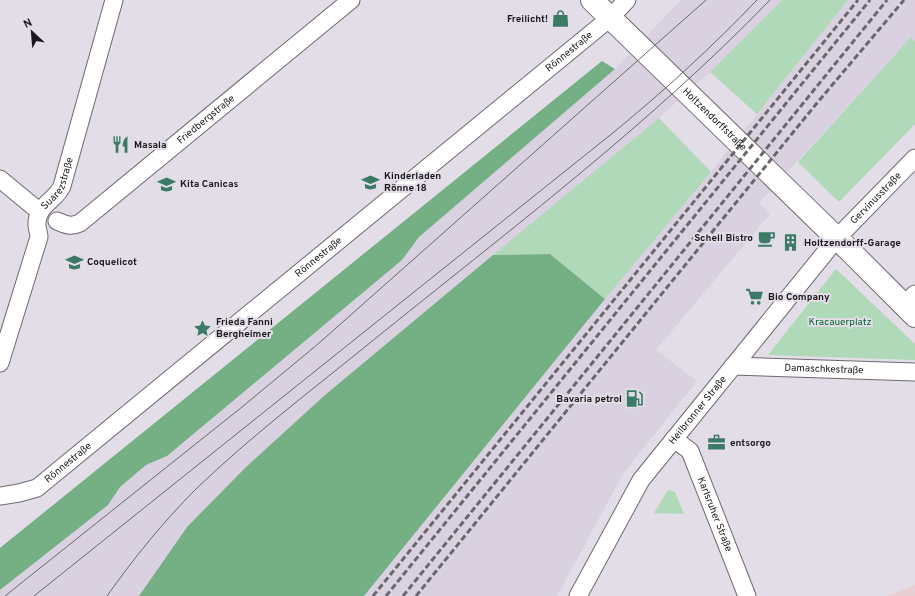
<svg xmlns="http://www.w3.org/2000/svg" width="915" height="596" font-family="Overpass,sans-serif">
  <style>
    .built { fill: #dad1e0 }
    .education { fill: #e8ced5 }
    .green { fill: #afd9b8 }
    .forest { fill: #74b084 }
    .lines { fill: none; stroke-linecap: round; stroke-linejoin: round }
    .street-casing { stroke: #6e6971; stroke-width: 19 }
    .secondary-casing { stroke: #6e6971; stroke-width: 24 }
    .street { stroke: #fff; stroke-width: 17 }
    .secondary { stroke: #fff; stroke-width: 22 }
    .tram { stroke: #6a676c; stroke-width: 1 }
    .rail { stroke: #6a676c; stroke-width: 3; stroke-dasharray: 6 3; stroke-linecap: butt }
    .labels { text-anchor: middle; dominant-baseline: central; stroke-width: 4; stroke-linejoin: round; paint-order: stroke }
    .poi-label { font-size: 10px; font-weight: bold; fill: #1b191d; stroke: #e2dde6; text-anchor: start }
    .street-label { font-size: 10px; fill: #1b191d; stroke: #e2dde6 }
    .park-label { font-size: 10px; fill: #016832; stroke: #e2dde6 }
  </style>
  <rect width="100%" height="100%" fill="#e2dde6"/>
  <g class="built">
    <polygon points="681,0 782,0 710,72 659,118 325,395 245,468 187,527 139,596 0,596 0,590 108,505 120,487 146,465 167,456 402,260 419,237 615,69"/>
    <polygon points="848,0 915,0 915,41 911,37 759,203 770,214 656,350 697,381 623,474 557,596 364,596 605,299 711,172"/>
  </g>
  <polygon class="education" points="915,585 915,596 888,596 897,592"/>
  <g class="green">
    <polygon points="782,0 848,0 757,114 710,72"/>
    <polygon points="911,37 915,41 915,124 839,202 798,162"/>
    <polygon points="659,118 711,172 605,299 550,254 493,255"/>
    <polygon points="836,269 915,344 915,360 768,355"/>
    <polygon points="668,490 675,492 684,514 654,513"/>
  </g>
  <g class="forest">
    <polygon points="602,61 615,69 419,237 402,260 167,456 146,465 120,487 108,505 0,590 0,548"/>
    <polygon points="550,254 605,299 364,596 139,596 187,527 245,468 325,395 493,255"/>
  </g>
  <g class="lines">
    <defs>
      <g id="street">
        <polyline points="0,179 40,212"/>
        <path id="s1" d="M 57,221 C 66,225 71,227 80,223 L 351,0"/>
        <polyline points="904,305 915,294"/>
        <path id="s2" d="M 0,363 L 39,237 C 39,233 37,229 37,225 C 36,205 56,201 62,186 L 114,0"/>
        <path id="s3" d="M 733,366 L 915,372"/>
        <path id="s4" d="M 674,439 L 690,451 L 747,596"/>
        <path id="s5" d="M 0,496 L 19,493 L 37,488 L 610,18 L 627,0"/>
        <path id="s6" d="M 578,596 L 641,480 L 837,238 L 915,158"/>
      </g>
      <g id="secondary">
        <path id="s7" d="M 592,0 L 851,252 L 915,316"/>
      </g>
    </defs>
    <use href="#street" class="street-casing"/>
    <use href="#secondary" class="secondary-casing"/>
    <use href="#street" class="street"/>
    <use href="#secondary" class="secondary"/>
    <g class="tram">
      <polyline points="5,596 242,407 318,344 706,0"/>
      <path d="M 34,596 L 614,132 C 664,91 712,47 757,0"/>
      <path d="M 107,596 C 134,558 163,522 196,489 C 251,436 312,390 371,342 C 507,232 648,126 770,0"/>
    </g>
    <g class="rail">
      <polyline points="373,596 858,0"/>
      <polyline points="386,596 870,0"/>
      <polyline points="403,596 887,0"/>
      <polyline points="416,596 817,103 904,0"/>
    </g>
  </g>
  <defs>
    <symbol id="shop-bare" viewBox="-9 -9 18 18"><path d="M-5-2.5h2.3a2.7 3.5 0 0 1 5.4 0H5L5.5 6h-11ZM-1.5-2.5h3a1.5 2.3 0 0 0-3 0Z" fill="#3b7a67" stroke="#e2dde6" stroke-width="2.5" paint-order="stroke"/></symbol>
    <symbol id="restaurant-bare" viewBox="-9 -9 18 18"><path d="M-5-6h1v4h1v-4h1v4h1v-4h1v5L-1.5 .5V6h-2V.5L-5-1ZM5-6V6H3V1.5H1.5Q1.5-4 5-6Z" fill="#3b7a67" stroke="#e2dde6" stroke-width="2.5" paint-order="stroke"/></symbol>
    <symbol id="school-bare" viewBox="-9 -9 18 18"><path d="M0-5L7-2L0 1L-7-2ZM-4 1L0 2.5L4 1V4Q0 6-4 4Z" fill="#3b7a67" stroke="#e2dde6" stroke-width="2.5" paint-order="stroke"/></symbol>
    <symbol id="cafe-bare" viewBox="-9 -9 18 18"><path d="M-5.5-4.5H6V0H3Q3 3.5 0 3.5H-2.5Q-5.5 3.5-5.5 0ZM3-3.2v2h1.7v-2ZM-6 4.5H4V6H-6Z" fill="#3b7a67" stroke="#e2dde6" stroke-width="2.5" paint-order="stroke"/></symbol>
    <symbol id="building-bare" viewBox="-9 -9 18 18"><path d="M-4-6H4V6H1V3H-1V6H-4ZM-2.5-4.3h1.7v1.8h-1.7ZM.8-4.3h1.7v1.8H.8ZM-2.5-1h1.7V.8h-1.7ZM.8-1h1.7V.8H.8Z" fill="#3b7a67" stroke="#e2dde6" stroke-width="2.5" paint-order="stroke"/></symbol>
    <symbol id="supermarket-bare" viewBox="-9 -9 18 18"><path d="M-6-5.5h2.5l.6 2H6L4.5 2H-2.5L-4.4-4H-6ZM-1.5 3.2a1.3 1.3 0 1 0 .1 0ZM3 3.2a1.3 1.3 0 1 0 .1 0Z" fill="#3b7a67" stroke="#e2dde6" stroke-width="2.5" paint-order="stroke"/></symbol>
    <symbol id="sight-bare" viewBox="-9 -9 18 18"><path d="M0-6L1.8-2.2L6-1.7L2.9 1.2L3.7 5.4L0 3.3L-3.7 5.4L-2.9 1.2L-6-1.7L-1.8-2.2Z" fill="#3b7a67" stroke="#e2dde6" stroke-width="2.5" paint-order="stroke"/></symbol>
    <symbol id="fuel-bare" viewBox="-9 -9 18 18"><path d="M-5.5-6h7V0h2V4h1.3V-2.5L3-4.5l.8-.8L6-3V5H2.5V1h-1V6h-7ZM-4.2-4.7v3.2H.2V-4.7Z" fill="#3b7a67" stroke="#e2dde6" stroke-width="2.5" paint-order="stroke"/></symbol>
    <symbol id="office-bare" viewBox="-9 -9 18 18"><path d="M-6-3h4V-5.5h4V-3h4V5H-6ZM-1-4.5V-3h2v-1.5ZM-6 0V1H6V0Z" fill="#3b7a67" stroke="#e2dde6" stroke-width="2.5" paint-order="stroke"/></symbol>
  </defs>
  <g fill-rule="evenodd">
    <use href="#shop-bare" x="548" y="6" width="25" height="25"/>
    <use href="#restaurant-bare" x="108" y="132" width="25" height="25"/>
    <use href="#school-bare" x="358" y="170" width="25" height="25"/>
    <use href="#school-bare" x="154" y="172" width="25" height="25"/>
    <use href="#cafe-bare" x="754" y="226" width="25" height="25"/>
    <use href="#building-bare" x="778" y="230" width="25" height="25"/>
    <use href="#school-bare" x="62" y="250" width="25" height="25"/>
    <use href="#supermarket-bare" x="742" y="284" width="25" height="25"/>
    <use href="#sight-bare" x="190" y="316" width="25" height="25"/>
    <use href="#fuel-bare" x="622" y="386" width="25" height="25"/>
    <use href="#office-bare" x="704" y="430" width="25" height="25"/>
  </g>
  <g class="labels">
    <g class="poi-label">
      <text x="548" y="19" text-anchor="end">Freilicht!</text>
      <text x="134" y="145">Masala</text>
      <text x="384" y="176">Kinderladen<tspan x="384" dy="12">Rönne 18</tspan></text>
      <text x="180" y="184">Kita Canicas</text>
      <text x="753" y="238" text-anchor="end">Schell Bistro</text>
      <text x="804" y="243">Holtzendorff-Garage</text>
      <text x="87" y="262">Coquelicot</text>
      <text x="768" y="297">Bio Company</text>
      <text x="216" y="322">Frieda Fanni<tspan x="216" dy="12">Bergheimer</tspan></text>
      <text x="622" y="399" text-anchor="end">Bavaria petrol</text>
      <text x="730" y="443">entsorgo</text>
    </g>
    <g class="street-label">
      <text stroke="none"><textPath href="#s5" startOffset="726">Rönnestraße</textPath></text>
      <text stroke="none"><textPath href="#s1" startOffset="187">Friedbergstraße</textPath></text>
      <text stroke="none"><textPath href="#s7" startOffset="171">Holtzendorffstraße</textPath></text>
      <text stroke="none"><textPath href="#s2" startOffset="192">Suarezstraße</textPath></text>
      <text stroke="none"><textPath href="#s6" startOffset="499">Gervinusstraße</textPath></text>
      <text stroke="none"><textPath href="#s5" startOffset="402">Rönnestraße</textPath></text>
      <text stroke="none"><textPath href="#s3" startOffset="91">Damaschkestraße</textPath></text>
      <text stroke="none"><textPath href="#s6" startOffset="222">Heilbronner Straße</textPath></text>
      <text stroke="none"><textPath href="#s5" startOffset="78">Rönnestraße</textPath></text>
      <text stroke="none"><textPath href="#s4" startOffset="88">Karlsruher Straße</textPath></text>
    </g>
    <g class="park-label">
      <text x="840" y="322">Kracauerplatz</text>
    </g>
  </g>
  <g transform="translate(32 32) rotate(334)" stroke="#e2dde6" stroke-width="3" paint-order="stroke">
  <path d="M0-3L7 15L0 10L-7 15Z" fill="#1b191d"/>
  <text y="-6" font-size="11" font-weight="bold" text-anchor="middle" fill="#1b191d">N</text>
  </g>
</svg>
